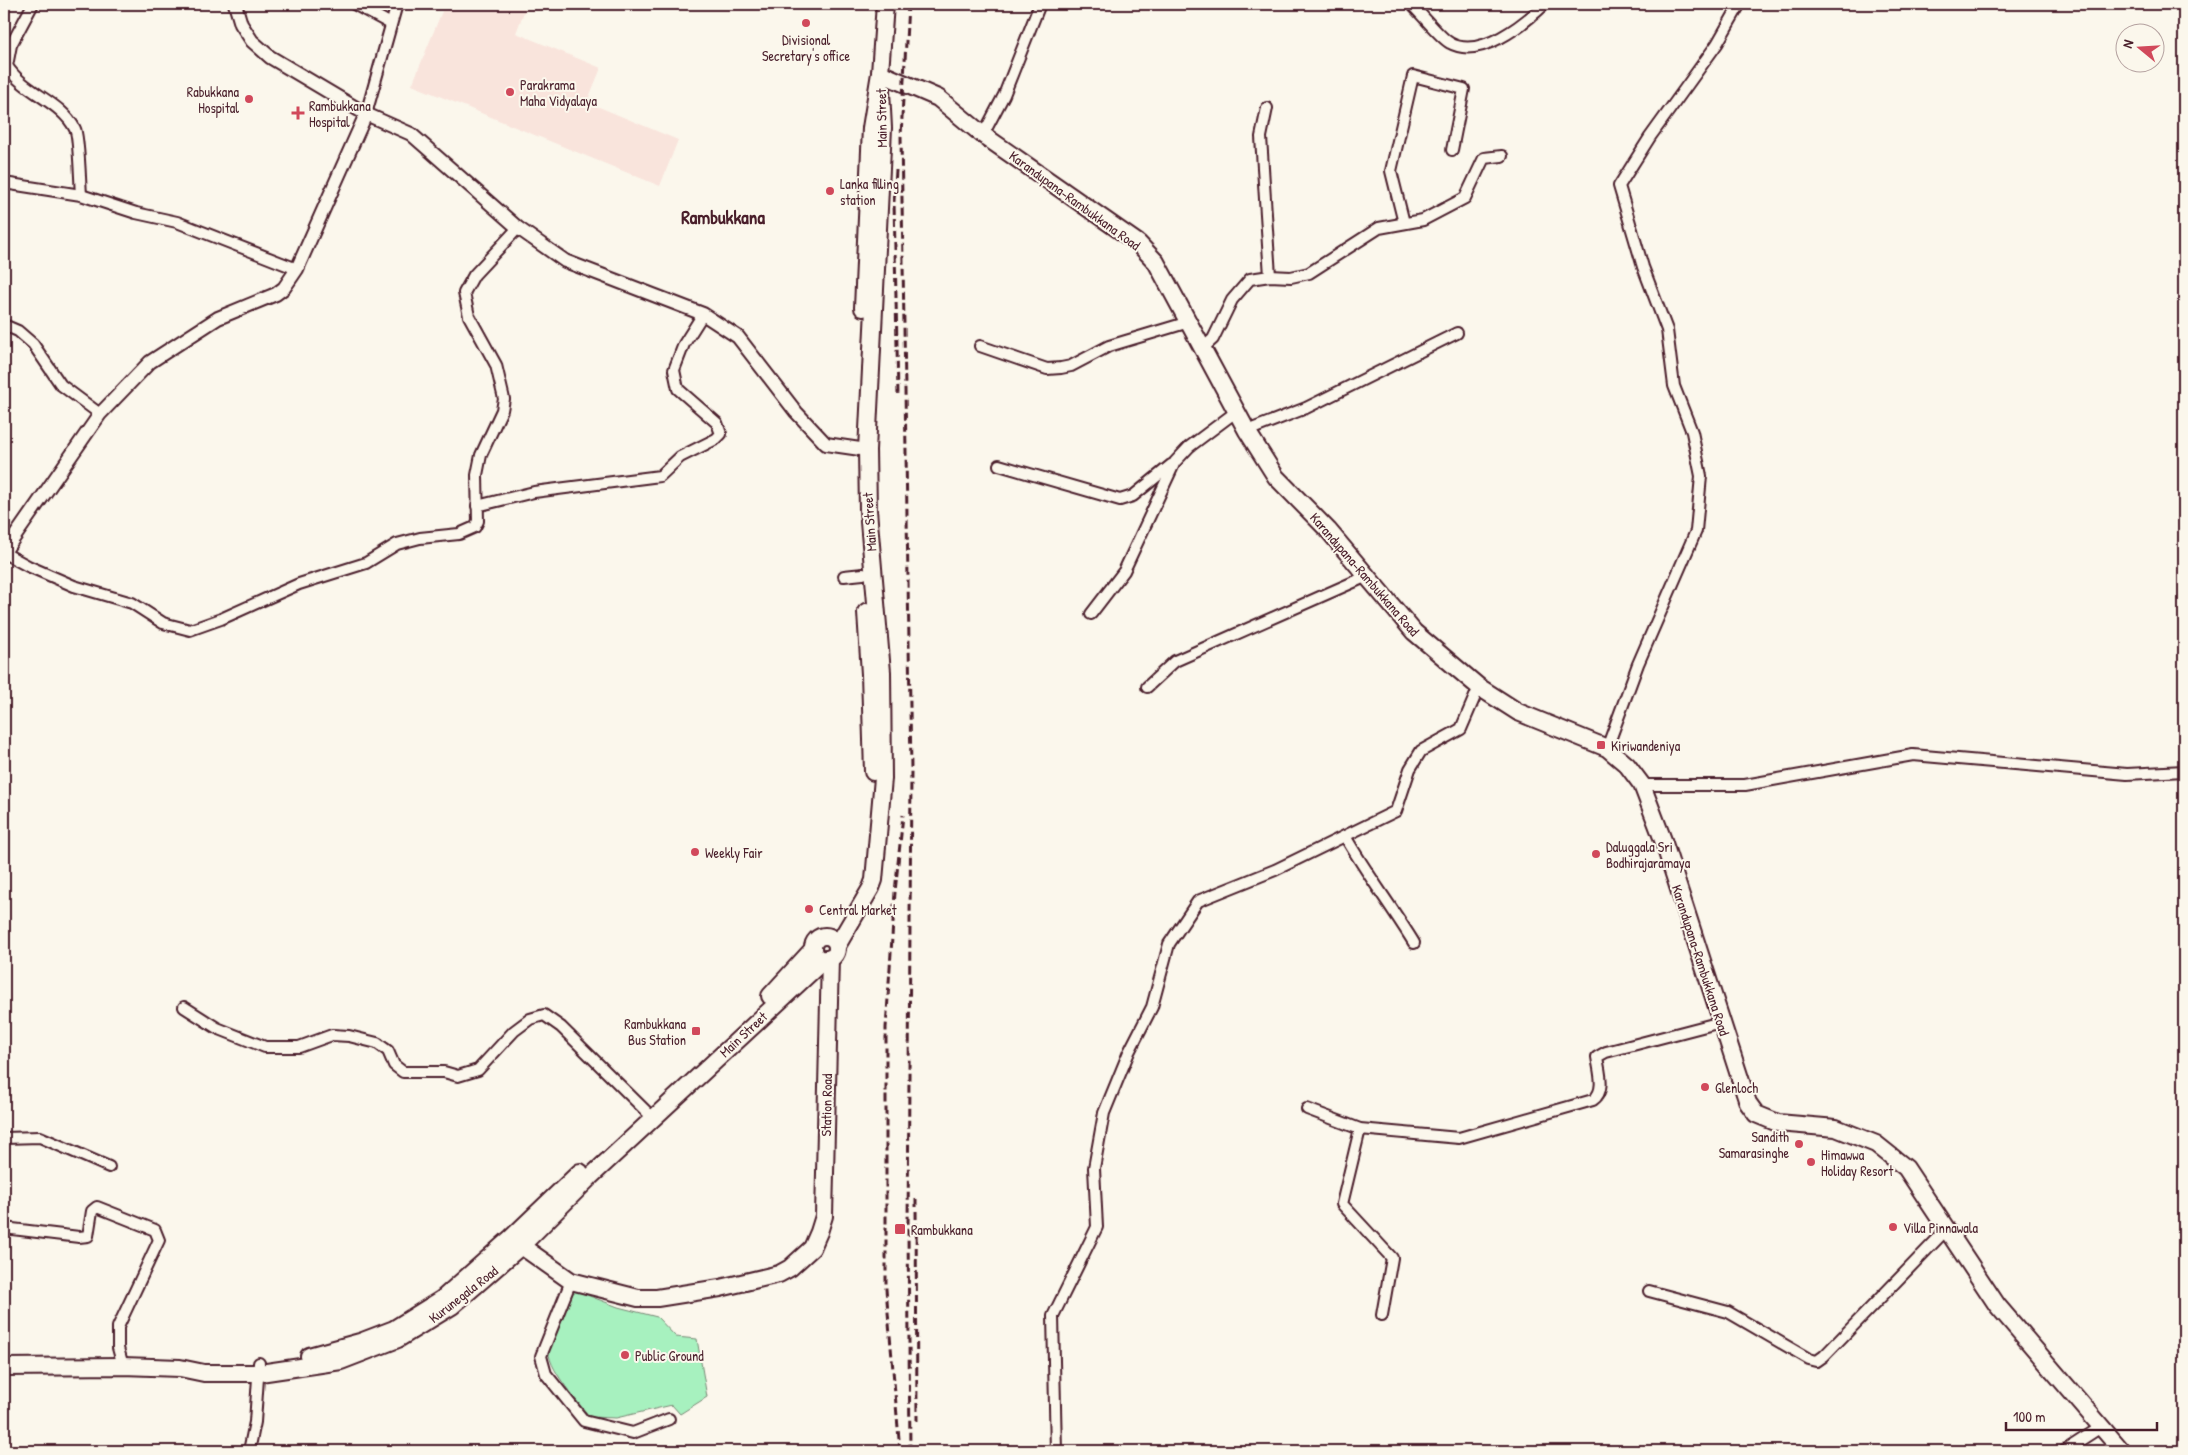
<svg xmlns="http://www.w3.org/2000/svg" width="2188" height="1455" font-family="'Patrick Hand',sans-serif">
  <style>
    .built { fill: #f9e4dc }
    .green { fill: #a7f1bf; stroke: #788875 }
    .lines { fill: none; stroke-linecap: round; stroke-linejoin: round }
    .minor-casing { stroke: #4a1f2b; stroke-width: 14 }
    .tertiary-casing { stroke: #4a1f2b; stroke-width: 16 }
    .primary-casing { stroke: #4a1f2b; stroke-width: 20 }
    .minor { stroke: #fbf7ec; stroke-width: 10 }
    .tertiary { stroke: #fbf7ec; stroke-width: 12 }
    .primary { stroke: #fbf7ec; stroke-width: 16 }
    .rail { stroke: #4a1f2b; stroke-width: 3; stroke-dasharray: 8 4; stroke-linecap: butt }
    .poi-dot { fill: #d1495b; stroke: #fbf7ec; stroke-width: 2 }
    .labels { text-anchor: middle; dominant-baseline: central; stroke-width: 4; stroke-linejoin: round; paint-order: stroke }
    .poi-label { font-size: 14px; fill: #4a1f2b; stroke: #fbf7ec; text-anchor: start }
    .street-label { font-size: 14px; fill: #4a1f2b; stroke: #fbf7ec }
    .district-label { font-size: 19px; font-weight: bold; fill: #4a1f2b; stroke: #fbf7ec }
  </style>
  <rect width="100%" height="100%" fill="#fbf7ec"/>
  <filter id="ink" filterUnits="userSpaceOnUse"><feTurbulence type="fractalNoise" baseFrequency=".02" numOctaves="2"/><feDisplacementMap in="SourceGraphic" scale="10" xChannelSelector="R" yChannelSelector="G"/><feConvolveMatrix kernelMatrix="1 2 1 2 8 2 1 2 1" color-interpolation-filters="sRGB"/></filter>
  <g filter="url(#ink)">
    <polygon class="built" points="445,4 527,4 516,33 601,68 587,102 678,140 660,186 412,85"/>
    <path class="green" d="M 574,1290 L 618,1307 L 657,1317 L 676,1337 L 697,1339 L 707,1397 L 680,1414 L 672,1405 L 616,1418 L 590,1417 C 579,1403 545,1366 549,1348 C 552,1333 568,1305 574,1290 Z"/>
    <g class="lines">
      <defs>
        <g id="minor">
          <path d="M 33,4 L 11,45 L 7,66 C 24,93 61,101 75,129 C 79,136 80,183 81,195"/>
          <polyline points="354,4 391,24"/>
          <path d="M 1411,4 C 1421,13 1440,38 1450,43 C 1480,60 1524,24 1545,4"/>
          <polyline points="1267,108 1261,137 1270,276"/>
          <polyline points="366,114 397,4"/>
          <polyline points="983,135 1004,95 1040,4"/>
          <polyline points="4,183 81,195 136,213 177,222 297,269"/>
          <polyline points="1404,223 1391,171 1413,76 1464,89 1452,150"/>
          <polyline points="4,325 18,331 33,344 61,385 100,414"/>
          <polyline points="980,346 1047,369 1061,368 1071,366 1109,346 1189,322"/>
          <polyline points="1203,348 1213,339 1232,300 1250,279 1270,276 1291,277 1309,273 1379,228 1423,220 1465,198 1484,158 1502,156"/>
          <polyline points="1247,431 1306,408 1457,333"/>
          <polyline points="999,465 1120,500 1133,496 1171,465"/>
          <polyline points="477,506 534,492 660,476 680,457 716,439 721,434 717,423 678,389 674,370 684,344 703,314"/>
          <polyline points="4,553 28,566 74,586 132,603 163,623 190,630 221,619 299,584 366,563 397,544 420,538 459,534 475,527 478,521 477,475 481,455 502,410 504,399 496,365 469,316 464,293 474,275 518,228"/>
          <polyline points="844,576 863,574"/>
          <polyline points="1091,614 1124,571 1175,462 1189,447 1237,411"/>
          <polyline points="1147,687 1175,661 1365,577"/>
          <polyline points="1607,748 1638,664 1696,531 1701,476 1692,432 1674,386 1667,330 1643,267 1619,186 1650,137 1717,44 1740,4"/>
          <polyline points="1642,785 1745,785 1913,755 2127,774 2184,771"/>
          <path d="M 1345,836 C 1366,873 1392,907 1414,943"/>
          <polyline points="184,1007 217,1028 265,1047 299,1047 332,1035 349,1036 377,1043 388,1051 394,1065 403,1072 444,1072 458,1076 478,1070 514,1031 530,1019 544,1015 561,1027 654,1119"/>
          <path d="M 1307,1109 L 1360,1129 L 1459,1138 L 1593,1100 C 1606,1091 1599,1071 1597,1057 L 1606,1052 L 1721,1022"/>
          <polyline points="1360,1129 1342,1204 1392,1258 1382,1315"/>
          <polyline points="4,1138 40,1137 109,1167"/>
          <polyline points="4,1228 79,1237 88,1236 92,1211 97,1207 155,1230 159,1240 118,1327 118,1348 123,1366"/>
          <polyline points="571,1281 541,1356 546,1374 584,1421 633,1433 669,1419"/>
          <polyline points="1649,1291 1728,1312 1809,1359 1817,1361 1824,1356 1947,1229"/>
          <polyline points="249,1451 255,1422 259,1363"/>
          <polyline points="1056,1451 1053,1316 1097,1227 1094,1168 1104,1113 1129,1052 1152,1007 1169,944 1198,901 1275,870 1396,811 1410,769 1421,751 1461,729 1479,687"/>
          <polyline points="2064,1451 2101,1427"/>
        </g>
        <g id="tertiary">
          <polyline points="235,4 241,24 252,41 270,57 366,114 411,134 518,228 565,261 703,314 738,337 796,412 826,444 867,450"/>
          <polyline points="4,552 100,414 150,362 218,318 276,294 284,288 297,269 366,114"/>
        </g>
        <g id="primary">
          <polyline points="880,73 938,98 983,135 1138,243 1156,262 1247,431 1276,477 1328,530 1414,632 1479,687 1518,712 1607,748 1627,765 1642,785 1663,840 1748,1103 1756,1114 1778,1123 1836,1128 1876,1144 1906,1168 1997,1305 2122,1451"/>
          <polyline points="863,308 871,128 880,73 885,4"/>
          <polyline points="866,612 870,674 873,772"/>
          <circle cx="825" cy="948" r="12"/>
          <polyline points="837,946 871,888 874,880 883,778 882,672 868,510 867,450 883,128 880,73"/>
          <polyline points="770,996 813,949"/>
          <polyline points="513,1240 571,1281 638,1298 657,1298 720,1288 779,1274 790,1268 812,1248 819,1232 824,1216 830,958"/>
          <polyline points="309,1356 360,1342 394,1329 442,1299 511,1238 580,1172"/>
          <polyline points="4,1367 123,1366 180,1368 204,1373 260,1373 341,1361 398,1339 452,1306 521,1246 590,1177 825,959"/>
        </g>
      </defs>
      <use href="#minor" class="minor-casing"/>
      <use href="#tertiary" class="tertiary-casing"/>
      <use href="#primary" class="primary-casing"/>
      <use href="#minor" class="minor"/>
      <use href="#tertiary" class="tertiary"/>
      <use href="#primary" class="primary"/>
      <g class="rail">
        <polyline points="908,4 901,136 911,770 908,1230 910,1451"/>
        <polyline points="896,170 894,201 898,395"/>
        <polyline points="916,1199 917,1421"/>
        <polyline points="900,1451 886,1289 886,1028 895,892 903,815"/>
      </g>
    </g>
  </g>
  <g class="poi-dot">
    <circle cx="806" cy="23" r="5"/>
    <circle cx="510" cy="92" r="5"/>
    <circle cx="249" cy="99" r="5"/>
    <path d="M295.5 105.5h5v5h5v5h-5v5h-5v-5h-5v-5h5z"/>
    <circle cx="830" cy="191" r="5"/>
    <rect x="1596" y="740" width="10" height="10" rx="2.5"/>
    <circle cx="695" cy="852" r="5"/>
    <circle cx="1596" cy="854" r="5"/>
    <circle cx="809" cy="909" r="5"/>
    <rect x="691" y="1026" width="10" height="10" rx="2.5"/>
    <circle cx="1705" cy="1087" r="5"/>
    <circle cx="1799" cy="1144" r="5"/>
    <circle cx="1811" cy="1162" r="5"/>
    <circle cx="1893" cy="1227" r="5"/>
    <rect x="894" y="1223" width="12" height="12" rx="2.5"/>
    <circle cx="625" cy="1355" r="5"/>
  </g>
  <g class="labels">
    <g class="poi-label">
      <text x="806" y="39" text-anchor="middle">Divisional<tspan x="806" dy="16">Secretary's office</tspan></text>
      <text x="520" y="84">Parakrama<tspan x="520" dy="16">Maha Vidyalaya</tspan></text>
      <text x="239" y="91" text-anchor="end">Rabukkana<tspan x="239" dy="16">Hospital</tspan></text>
      <text x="309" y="105">Rambukkana<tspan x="309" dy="16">Hospital</tspan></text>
      <text x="840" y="183">Lanka filling<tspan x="840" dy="16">station</tspan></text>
      <text x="1611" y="745">Kiriwandeniya</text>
      <text x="1606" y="846">Daluggala Sri<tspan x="1606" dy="16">Bodhirajaramaya</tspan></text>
      <text x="705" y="852">Weekly Fair</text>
      <text x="819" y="909">Central Market</text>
      <text x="686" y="1023" text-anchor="end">Rambukkana<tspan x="686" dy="16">Bus Station</tspan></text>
      <text x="1715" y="1087">Glenloch</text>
      <text x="1789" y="1136" text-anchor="end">Sandith<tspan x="1789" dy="16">Samarasinghe</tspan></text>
      <text x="1821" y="1154">Himawwa<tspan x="1821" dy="16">Holiday Resort</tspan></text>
      <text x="1903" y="1227">Villa Pinnawala</text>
      <text x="911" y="1229">Rambukkana</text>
      <text x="635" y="1355">Public Ground</text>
    </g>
    <g class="street-label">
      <text transform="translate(881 118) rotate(-91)">Main Street</text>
      <text transform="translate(1075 200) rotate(36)">Karandupana-Rambukkana Road</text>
      <text transform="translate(869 522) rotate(-94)">Main Street</text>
      <text transform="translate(1365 574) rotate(49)">Karandupana-Rambukkana Road</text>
      <text transform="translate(1701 960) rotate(72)">Karandupana-Rambukkana Road</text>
      <text transform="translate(743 1034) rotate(-43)">Main Street</text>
      <text transform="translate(826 1105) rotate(-89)">Station Road</text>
      <text transform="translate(463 1294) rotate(-38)">Kurunegala Road</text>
    </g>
    <g class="district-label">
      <text x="723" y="217">Rambukkana</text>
    </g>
  </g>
  <rect width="2188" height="1455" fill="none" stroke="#fbf7ec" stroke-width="20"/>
  <rect x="10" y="10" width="2168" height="1435" fill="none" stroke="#4a1f2b" stroke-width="2" filter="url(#ink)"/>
  <g transform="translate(2140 48) rotate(288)"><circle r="24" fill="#fbf7ec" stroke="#b4a19f"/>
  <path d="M0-4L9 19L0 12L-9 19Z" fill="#d1495b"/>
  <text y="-8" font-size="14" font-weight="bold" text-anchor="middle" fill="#4a1f2b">N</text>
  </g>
  <path d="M2006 1422v8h151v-8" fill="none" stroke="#4a1f2b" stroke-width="2.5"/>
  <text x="2013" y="1422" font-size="15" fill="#4a1f2b" stroke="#fbf7ec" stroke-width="4" paint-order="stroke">100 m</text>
</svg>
